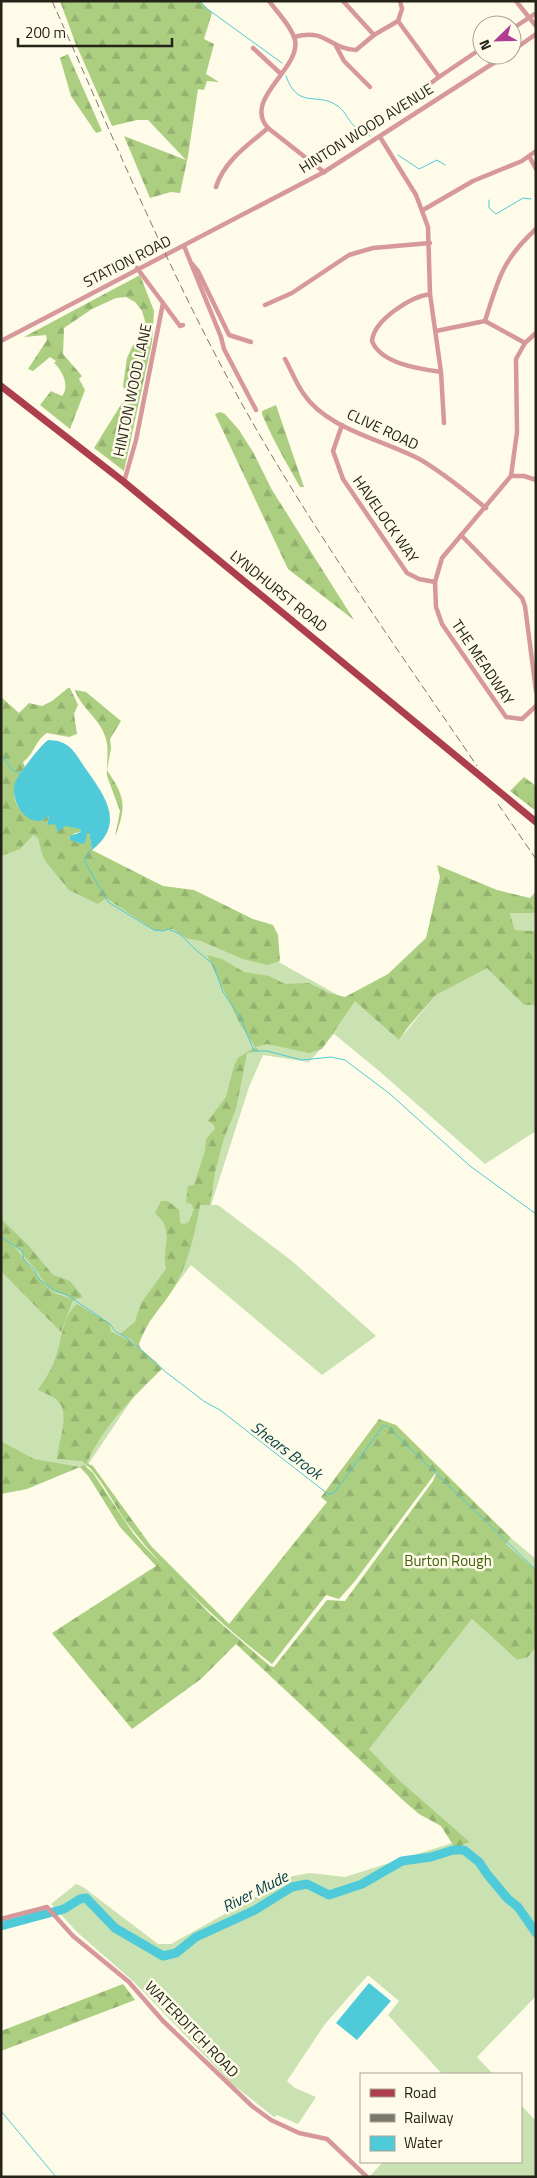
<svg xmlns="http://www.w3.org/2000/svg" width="537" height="2178" font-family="'Titillium Web',sans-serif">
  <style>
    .grass { fill: #cae1b1 }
    .forest { fill: url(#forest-firs); fill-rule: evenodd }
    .water { fill: #4fcad9 }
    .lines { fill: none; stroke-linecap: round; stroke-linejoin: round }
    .stream { stroke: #4fcad9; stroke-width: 1 }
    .river { stroke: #4fcad9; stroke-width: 9 }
    .minor { stroke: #d7989b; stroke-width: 4.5 }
    .primary { stroke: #ad3f4d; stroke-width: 7 }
    .rail { stroke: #7a786a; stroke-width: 1; stroke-dasharray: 8 4; stroke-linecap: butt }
    .labels { text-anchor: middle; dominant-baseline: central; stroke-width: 5; stroke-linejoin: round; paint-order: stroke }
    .street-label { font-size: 15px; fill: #262419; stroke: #fefbe9 }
    .park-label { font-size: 15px; fill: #415f0c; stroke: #fefbe9 }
    .water-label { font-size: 16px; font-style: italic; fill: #0a4349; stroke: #fefbe9 }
  </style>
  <defs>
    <pattern id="forest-firs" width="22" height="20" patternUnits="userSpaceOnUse" patternTransform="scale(1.25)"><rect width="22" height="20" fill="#abce81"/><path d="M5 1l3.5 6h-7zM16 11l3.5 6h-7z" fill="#93b16f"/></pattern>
  </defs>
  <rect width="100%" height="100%" fill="#fefbe9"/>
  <g class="grass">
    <polygon points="1,807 352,1003 355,1000 399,1040 436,995 487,967 524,1005 536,1005 536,1131 485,1164 378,1070 334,1034 309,1062 263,1055 249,1087 211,1205 218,1205 292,1261 376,1336 322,1375 191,1265 129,1347 157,1362 85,1469 33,1459 1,1441"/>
    <polygon points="510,912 536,913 536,931 515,930"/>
    <polygon points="511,1538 536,1559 536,1570 506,1544"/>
    <polygon points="472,1619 517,1660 528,1657 536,1647 536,1996 477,2057 493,2074 442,2074 388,2015 399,2001 368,1975 325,2024 287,2081 295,2088 316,2097 298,2124 277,2115 274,2117 231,2083 134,1982 78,1933 51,1904 76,1884 83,1887 158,1944 171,1944 293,1876 310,1873 345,1877 452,1843 455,1848 470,1842 398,1779 369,1749"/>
    <polygon points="521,2105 536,2121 536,2177 370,2176 383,2162 521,2162"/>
  </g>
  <g class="forest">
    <polygon points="60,1 200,1 212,13 204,39 214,44 206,74 219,82 207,81 204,90 198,89 188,156 180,193 171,192 150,198 124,136 186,160 148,120 137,120 112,126 75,42"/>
    <polygon points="68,54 102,131 96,133 71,96 60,58"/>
    <path d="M 140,275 L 154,311 L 152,342 L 124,471 L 94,448 L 127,395 L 123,386 L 127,358 L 132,347 L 142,333 L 145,321 L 142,311 L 135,302 L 126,297 L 116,298 L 92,309 L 64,328 L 63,354 L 82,376 L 79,379 L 85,390 L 70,429 L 40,405 L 51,391 L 62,396 C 70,387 63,371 54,363 L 56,361 L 50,357 L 33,371 L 28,369 L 47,340 L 46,335 L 24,337 Z"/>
    <path d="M 276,405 L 304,487 L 300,487 C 287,464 273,440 262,414 L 262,411 Z"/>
    <polygon points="220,412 225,414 239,430 253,452 272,490 354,620 288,569 215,414"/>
    <path d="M 68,688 L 70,688 L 78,705 L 74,714 L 77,734 L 69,737 L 47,733 C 35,740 34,755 23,762 L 25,767 C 8,789 10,808 36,821 L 49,816 L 47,824 C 53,822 71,828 80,828 L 81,832 L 75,833 L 69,838 L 78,843 L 85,843 L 86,832 L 89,832 L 92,850 L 163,886 L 194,890 L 253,919 L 273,925 L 278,935 L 280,961 L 267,965 L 243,959 L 201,941 L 186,938 L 173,929 L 156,931 L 106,898 L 98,904 L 69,890 L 46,862 L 42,854 L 38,838 L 33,835 L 20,849 L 1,856 L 1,697 L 19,713 L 29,703 L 42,706 L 52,701 Z"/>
    <path d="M 75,690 L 86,692 L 121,721 L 110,739 L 111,748 L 107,770 C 125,797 127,806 115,837 L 120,811 L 107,776 C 106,762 110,749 105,736 C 99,718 81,708 75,690 Z"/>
    <polygon points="524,777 536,786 536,811 510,791"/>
    <path d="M 437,865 L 497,890 L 530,898 L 536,891 L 536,913 L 510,913 L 515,930 L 536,931 L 536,1005 L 524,1005 L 487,968 L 436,995 L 408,1027 L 399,1040 L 355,1001 L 322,1049 L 309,1053 L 267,1044 L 255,1047 L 260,1051 L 247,1053 L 236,1109 L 224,1138 L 215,1172 L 210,1205 L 200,1205 C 195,1233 188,1266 172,1291 C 158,1312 149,1318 139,1344 L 141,1349 L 163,1368 L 146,1355 L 162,1369 C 134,1396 103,1426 87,1463 L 93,1466 L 151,1546 L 229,1624 L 327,1502 L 321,1497 L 379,1419 L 396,1425 L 511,1538 L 506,1544 L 536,1570 L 536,1647 L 528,1657 L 517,1660 L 472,1619 L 369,1749 L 398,1779 L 470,1842 L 455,1848 L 441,1826 L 419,1814 L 405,1802 L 236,1644 L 201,1679 L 132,1729 L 52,1633 L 156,1566 L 120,1527 L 89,1477 L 80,1467 L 27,1489 L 1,1494 L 1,1441 L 34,1459 L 80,1467 L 84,1465 L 93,1473 L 133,1533 L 143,1545 L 209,1613 L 270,1666 L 274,1667 L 327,1600 L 345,1601 L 433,1481 L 437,1471 L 355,1581 L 339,1599 L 326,1595 L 272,1664 C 222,1625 170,1578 131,1528 C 116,1509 106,1486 90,1468 L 82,1461 L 57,1459 C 58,1442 72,1411 56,1399 C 50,1395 44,1393 38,1390 C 44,1381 50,1372 54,1362 C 62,1344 61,1317 77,1304 L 109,1323 L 111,1332 L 129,1340 L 137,1348 L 131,1339 L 120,1334 L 135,1322 L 141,1303 L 166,1269 C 161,1246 176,1230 155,1213 L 161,1201 L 168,1201 L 179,1210 L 180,1223 L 184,1224 L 189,1222 L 194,1209 L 191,1204 L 186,1202 L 188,1186 L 194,1185 L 205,1151 L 206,1139 L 215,1129 L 214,1125 L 208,1121 L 226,1097 L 234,1066 L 238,1058 L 255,1047 L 240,1024 L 207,955 L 222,959 L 244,972 L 269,976 L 285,984 L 309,983 L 329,993 L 345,997 L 388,974 L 426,938 L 440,877 Z"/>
    <path d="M 1,1219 L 28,1245 L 53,1275 L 70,1281 L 83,1297 L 73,1300 L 61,1332 L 1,1271 ZM 13,1245 L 21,1250 C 24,1258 28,1260 33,1266 C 40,1274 43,1285 54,1291 C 60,1294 66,1293 72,1299 L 54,1293 L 44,1284 Z"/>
    <polygon points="123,1984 135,2000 1,2051 1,2031"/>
  </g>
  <g class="water">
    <path d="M 48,740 C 72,740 76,756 88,772 C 106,798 125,824 92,850 L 89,832 L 87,833 L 85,843 L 82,844 L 70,840 L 70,836 L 81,832 L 80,829 L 65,826 L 58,832 L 55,824 L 47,825 L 49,816 C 46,817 43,821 39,821 C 22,821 10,797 15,783 C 18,774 41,745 48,740 Z"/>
    <polygon points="369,1983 391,2001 357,2040 336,2023"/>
  </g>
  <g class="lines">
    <g class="stream">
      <polyline points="200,1 206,8 282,63"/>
      <path d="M 286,76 C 298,110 317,92 336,105 C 345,110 347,119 354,126 C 358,130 365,132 370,136"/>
      <polyline points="398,155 419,169 437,160 445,165"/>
      <polyline points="489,200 489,208 496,214 523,198 531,199"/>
      <polyline points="1,753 11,769 21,774"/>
      <polyline points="91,849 85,858 85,862 108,902 154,930 163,931 168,929 180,934 196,950 213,964 223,992 240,1017 254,1051 267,1051 302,1060 331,1057 345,1060 390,1094 470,1166 536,1214"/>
      <polyline points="1,1237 22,1251 24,1260 33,1268 40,1280 55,1291 67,1295 110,1324 115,1331 127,1338 167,1373 205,1402 220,1410 328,1494 334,1493 383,1426 387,1426 536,1570"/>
      <polyline points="1,2111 56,2177"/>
    </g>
    <polyline class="river" points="1,1926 64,1909 80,1899 86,1898 115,1928 163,1956 176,1953 196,1937 255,1910 292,1887 307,1884 329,1895 362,1884 402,1861 431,1857 453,1850 464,1850 479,1862 487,1874 508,1899 518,1907 536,1933"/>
    <g class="minor">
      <path d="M 269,1 C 277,12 292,27 295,40 C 301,69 242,99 268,128 L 324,172"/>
      <polyline points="343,1 374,35"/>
      <polyline points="516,1 536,26"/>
      <polyline points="398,21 402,9 400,1"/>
      <polyline points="512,29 536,13"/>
      <path d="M 294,37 C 327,28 327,48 356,50 L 374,35 L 398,21 L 439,77 L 482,48"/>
      <polyline points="336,46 344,61 370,87"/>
      <polyline points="253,48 281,74"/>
      <polyline points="512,51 536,34"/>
      <polyline points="409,99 439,77"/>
      <polyline points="380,137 416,195 428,227 430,294 441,372 444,423"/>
      <polyline points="529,156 536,169"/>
      <path d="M 216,187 C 224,161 248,145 268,128"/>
      <polyline points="423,210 473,181 522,161 536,151"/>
      <polyline points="184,246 221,337 224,349 256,410"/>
      <polyline points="192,264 198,271 229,335 251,342"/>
      <path d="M 430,294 C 410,297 374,320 372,341 C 381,364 420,369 441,372"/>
      <polyline points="163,303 180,326 183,325"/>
      <polyline points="265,305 292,293 349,255 373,248 430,243"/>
      <path d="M 485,321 C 498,280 502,260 536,229"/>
      <polyline points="436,331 485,321 525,343"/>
      <polyline points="536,333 525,343 516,359 517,432 511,476 442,558 435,582 436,607 442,624 506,717 522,719 536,706"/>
      <polyline points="1,341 324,172 506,55"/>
      <path d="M 285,359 C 291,370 296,383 303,393 C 327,430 385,440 421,460 C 445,474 465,491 486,508"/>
      <polyline points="342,425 333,451 343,479 407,573 419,579 435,582"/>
      <polyline points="511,476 524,476 536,480"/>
      <polyline points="124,482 136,440 163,303 137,268"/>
      <polyline points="461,535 522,598 525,606 536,691"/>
      <polyline points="1,1919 47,1907 73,1936 129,1982 163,2021 252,2106 271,2120 299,2133 327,2139 367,2177"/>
    </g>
    <polyline class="primary" points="1,386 124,482 536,822"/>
    <g class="rail">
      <path d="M 52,1 C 110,130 164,261 231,384 C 303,517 392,641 477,766"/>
      <polyline points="498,804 536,859"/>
    </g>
  </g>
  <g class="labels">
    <g class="street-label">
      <text transform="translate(366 128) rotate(-32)">HINTON WOOD AVENUE</text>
      <text transform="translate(127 261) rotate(-27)">STATION ROAD</text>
      <text transform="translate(132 390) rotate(-78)">HINTON WOOD LANE</text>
      <text transform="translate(383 429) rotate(25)">CLIVE ROAD</text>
      <text transform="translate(386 519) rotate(55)">HAVELOCK WAY</text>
      <text transform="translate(279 591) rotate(39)">LYNDHURST ROAD</text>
      <text transform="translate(483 662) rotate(56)">THE MEADWAY</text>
      <text transform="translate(192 2029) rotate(46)">WATERDITCH ROAD</text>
    </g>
    <g class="park-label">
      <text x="448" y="1560">Burton Rough</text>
    </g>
    <g class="water-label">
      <text transform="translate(287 1450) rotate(37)">Shears Brook</text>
      <text transform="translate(255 1891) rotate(-27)">River Mude</text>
    </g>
  </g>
  <rect width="537" height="2178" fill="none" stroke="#262419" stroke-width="5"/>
  <rect x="360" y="2073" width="162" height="90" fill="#fefbe9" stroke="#a8a596"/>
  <rect x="370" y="2089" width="25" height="8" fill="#ad3f4d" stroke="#a8a596"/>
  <text x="404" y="2098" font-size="15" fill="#262419">Road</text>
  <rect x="370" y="2114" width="25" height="8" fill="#7a786a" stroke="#a8a596"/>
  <text x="404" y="2123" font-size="15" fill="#262419">Railway</text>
  <rect x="370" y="2136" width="25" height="15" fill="#4fcad9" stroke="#a8a596"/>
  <text x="404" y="2148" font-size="15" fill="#262419">Water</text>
  <g transform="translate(497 40) rotate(247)"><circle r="24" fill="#fefbe9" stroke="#a8a596"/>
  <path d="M0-4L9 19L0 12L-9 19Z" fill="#b13c95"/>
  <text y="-8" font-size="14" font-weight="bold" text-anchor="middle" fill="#262419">N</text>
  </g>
  <path d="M18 38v8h154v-8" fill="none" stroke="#262419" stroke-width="2.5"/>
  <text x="25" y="38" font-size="15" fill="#262419" stroke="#fefbe9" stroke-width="4" paint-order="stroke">200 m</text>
</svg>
